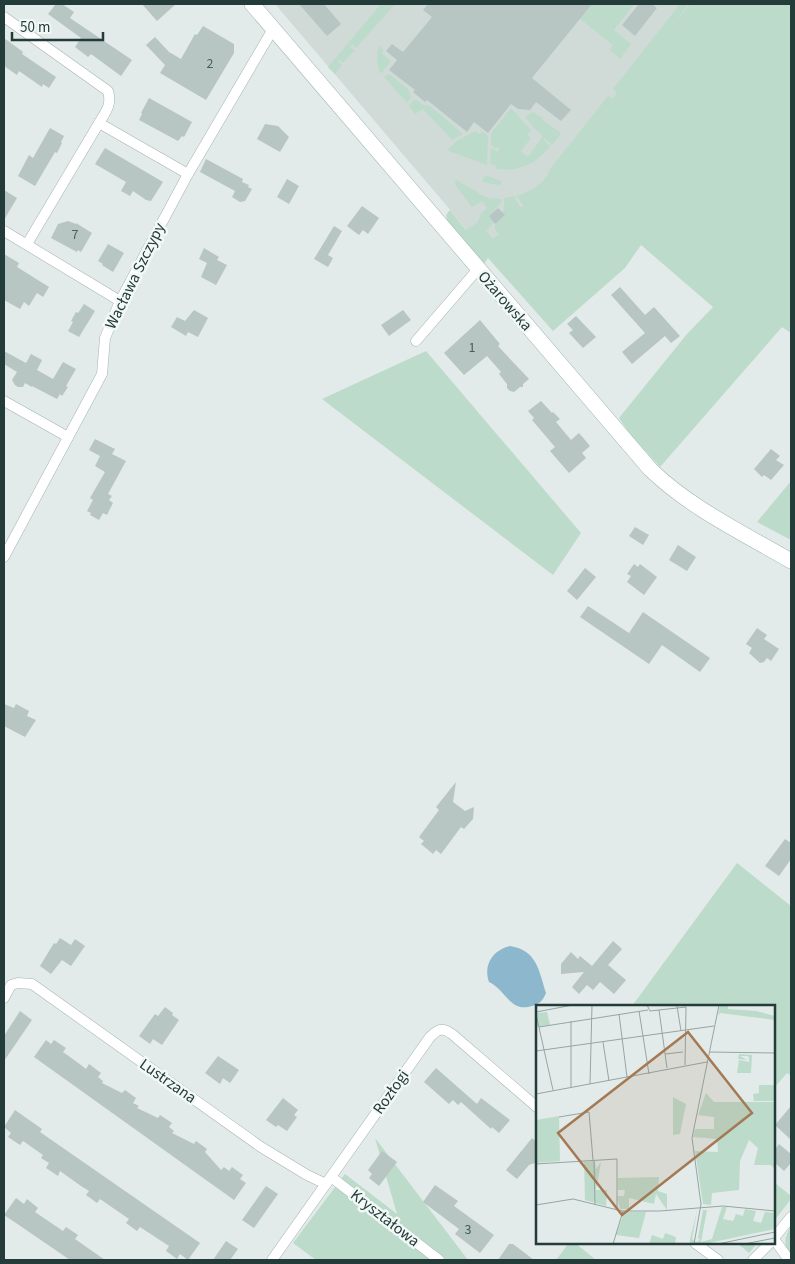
<svg xmlns="http://www.w3.org/2000/svg" width="795" height="1264" font-family="'Source Sans 3',sans-serif">
  <style>
    .built { fill: #d0dbd8 }
    .green { fill: #bcdbca }
    .water { fill: #8db7cd }
    .building { fill: #b7c6c2 }
    .lines { fill: none; stroke-linecap: round; stroke-linejoin: round }
    .street-casing { stroke: #a5b3b1; stroke-width: 11 }
    .secondary-casing { stroke: #a1b6b2; stroke-width: 16 }
    .street { stroke: #fff; stroke-width: 10 }
    .secondary { stroke: #fff; stroke-width: 15 }
    .labels { text-anchor: middle; dominant-baseline: central; stroke-width: 5; stroke-linejoin: round; paint-order: stroke }
    .number-label { font-size: 14px; fill: #485e5b }
    .street-label { font-size: 16px; fill: #233b39; stroke: #f2f8f6 }
    .inset-road { fill: none; stroke: #96a5a3; stroke-width: 1 }
    .view { fill: #a47954; fill-opacity: 0.15; stroke: #a47954; stroke-width: 2.5 }
    .inset-edge { fill: none; stroke: #233b39; stroke-width: 2.5 }
  </style>
  <rect width="100%" height="100%" fill="#e2ebe9"/>
  <polygon class="built" points="275,4 690,4 488,257 452,212"/>
  <g class="green">
    <polygon points="381,4 395,4 356,48 352,44 350,47 355,50 343,63 340,60 338,62 342,65 335,74 328,67"/>
    <polygon points="592,4 634,4 614,30 631,44 620,59 610,50 613,45 580,19"/>
    <path d="M 680,4 L 689,4 L 667,32 L 690,4 L 791,4 L 791,333 L 782,327 L 660,467 L 630,434 L 619,418 L 687,334 L 713,307 L 641,245 L 625,268 L 553,331 L 488,258 L 483,265 L 448,224 L 446,215 L 450,210 L 466,230 L 478,222 L 481,213 L 487,208 L 482,201 L 472,207 L 456,186 L 455,183 L 456,180 L 482,195 L 489,198 L 502,199 L 500,204 L 489,216 L 494,222 L 486,231 L 493,239 L 499,234 L 495,229 L 495,224 L 504,215 L 502,212 L 504,209 L 504,198 L 514,196 L 520,207 L 524,206 L 516,196 C 530,192 546,183 550,169 L 608,96 L 612,99 L 617,93 L 613,89 Z"/>
    <path d="M 379,45 L 383,49 L 382,54 L 391,61 L 381,74 C 377,65 376,55 379,45 Z"/>
    <polygon points="389,74 408,89 411,98 407,103 384,77"/>
    <polygon points="417,100 423,105 430,106 463,134 452,140 423,109 415,114 409,106 412,101"/>
    <path d="M 511,108 L 531,130 L 527,135 L 531,138 L 521,151 L 528,157 L 543,136 L 534,128 L 525,117 L 533,112 L 543,118 L 542,120 L 560,132 L 560,135 L 552,145 L 544,138 L 543,139 L 550,146 C 536,164 519,172 496,169 L 497,166 L 490,164 L 491,148 L 497,152 L 500,149 L 498,147 L 496,149 L 491,145 L 491,133 Z"/>
    <polygon points="475,131 479,134 482,131 488,136 487,165 449,151 448,149 457,141"/>
    <polygon points="485,175 501,181 501,185 491,184 482,181"/>
    <polygon points="426,351 581,533 553,575 322,399"/>
    <polygon points="791,481 791,540 757,522"/>
    <polygon points="737,863 791,906 791,1076 787,1073 774,1088 774,1006 632,1006"/>
    <polygon points="375,1138 468,1260 316,1260 293,1243 345,1174 397,1214"/>
    <polygon points="774,1182 791,1196 791,1199 774,1221"/>
    <path d="M 791,1226 L 791,1258 C 783,1247 784,1237 791,1226 Z"/>
    <polygon points="569,1243 575,1243 596,1260 556,1260"/>
    <polygon points="737,1243 757,1243 749,1253"/>
  </g>
  <path class="water" d="M 510,946 C 537,950 539,971 546,993 C 543,1000 540,1004 532,1006 C 510,1013 506,990 489,982 C 483,965 493,950 510,946 Z"/>
  <g class="building">
    <polygon points="56,4 62,4 74,12 70,18 132,60 121,76 91,54 88,57 75,47 81,38 48,14"/>
    <polygon points="142,4 176,4 157,21"/>
    <polygon points="299,4 324,4 341,24 327,36"/>
    <polygon points="428,4 592,4 532,78 571,110 561,121 536,102 530,110 518,109 511,104 488,133 474,122 467,132 427,100 425,102 413,92 415,90 389,70 397,60 386,51 392,44 403,52 432,17 423,10"/>
    <polygon points="639,4 652,4 657,8 635,36 622,25"/>
    <polygon points="203,26 234,44 234,53 206,100 160,73 165,65 146,45 155,37 169,52 181,59 195,34 197,35"/>
    <polygon points="4,38 23,52 22,54 56,77 49,88 43,84 42,87 19,71 17,75 4,66"/>
    <polygon points="149,98 192,122 184,137 182,136 178,141 139,120 142,114 141,113"/>
    <polygon points="265,124 278,126 289,137 280,152 257,139"/>
    <polygon points="50,128 64,136 61,142 62,143 57,153 55,152 35,186 18,176 29,155 33,158"/>
    <polygon points="105,148 163,182 151,201 146,200 133,191 130,196 121,191 126,182 95,164"/>
    <polygon points="206,159 243,179 242,182 249,185 248,187 252,189 245,201 240,202 232,197 235,191 200,172"/>
    <polygon points="287,179 299,186 289,204 277,197"/>
    <polygon points="4,190 17,198 4,220"/>
    <polygon points="362,206 379,218 368,234 363,230 359,235 347,226"/>
    <polygon points="498,208 505,215 495,224 489,216"/>
    <polygon points="68,221 76,224 76,223 92,233 81,252 78,250 77,252 51,238 58,224"/>
    <polygon points="334,226 342,231 328,255 333,258 328,267 314,259"/>
    <polygon points="108,244 124,253 113,272 102,265 103,264 98,261"/>
    <polygon points="204,248 219,257 217,260 227,265 216,285 201,277 207,263 199,259"/>
    <polygon points="4,254 19,263 17,267 49,287 43,297 37,293 29,306 24,302 20,309 4,300"/>
    <polygon points="620,287 645,315 654,307 680,336 671,343 665,336 632,364 622,352 645,333 611,295"/>
    <polygon points="84,304 95,311 79,337 68,331 73,322 71,321 76,312 78,313"/>
    <polygon points="194,310 208,318 198,337 188,332 186,336 171,327 177,317 185,321"/>
    <polygon points="403,310 411,320 389,336 381,325"/>
    <polygon points="576,316 596,337 583,348 569,333 573,330 567,324"/>
    <polygon points="480,320 500,344 498,346 529,379 523,384 523,387 520,387 514,392 510,391 507,388 507,384 499,374 501,372 487,356 464,375 444,353"/>
    <polygon points="4,351 26,363 31,354 42,360 37,370 53,379 63,362 76,369 66,386 68,387 62,396 60,394 57,399 32,386 32,387 25,383 23,387 18,387 15,385 12,380 17,372 4,364"/>
    <polygon points="541,401 552,413 553,412 560,419 556,422 571,440 579,433 590,446 582,453 586,458 569,473 550,451 555,447 532,420 534,418 528,411"/>
    <polygon points="95,439 115,449 112,454 126,461 108,494 112,496 109,500 113,503 107,515 103,513 99,520 90,515 91,513 87,511 93,500 90,498 105,472 95,466 100,456 89,450"/>
    <polygon points="771,449 780,456 776,460 784,465 771,480 764,475 762,477 754,469"/>
    <polygon points="635,527 649,535 643,545 629,536"/>
    <polygon points="678,545 696,557 687,571 669,560"/>
    <polygon points="634,564 638,567 640,564 657,577 644,595 627,582 631,576 627,574"/>
    <polygon points="585,568 596,577 577,600 567,591"/>
    <polygon points="588,606 629,633 643,612 710,658 700,672 662,645 649,664 580,617"/>
    <polygon points="757,628 767,635 764,639 779,649 771,661 767,658 764,662 760,663 749,653 752,648 746,644"/>
    <polygon points="4,704 14,708 16,704 29,711 27,716 36,720 25,737 4,726"/>
    <polygon points="456,782 453,802 465,811 474,807 473,819 464,829 461,827 441,854 436,850 433,854 421,844 424,841 419,837 439,810 436,807"/>
    <polygon points="785,839 791,843 791,859 779,876 765,866"/>
    <polygon points="60,938 71,945 75,939 85,946 71,966 62,960 51,974 40,966 54,943 56,944"/>
    <polygon points="613,941 622,949 608,965 626,980 614,994 600,982 593,990 587,985 579,994 572,987 584,972 561,974 561,964 571,952 578,959 580,956 592,966"/>
    <polygon points="165,1007 173,1013 172,1015 179,1020 162,1045 153,1039 150,1044 139,1036 155,1014 158,1016"/>
    <polygon points="20,1011 32,1020 4,1061 4,1036"/>
    <polygon points="46,1040 51,1044 54,1040 66,1048 63,1052 81,1065 86,1069 89,1064 101,1073 98,1077 103,1081 102,1083 122,1093 125,1090 136,1098 133,1103 139,1106 137,1108 158,1118 160,1115 172,1123 169,1127 174,1131 172,1133 194,1144 196,1141 207,1149 205,1152 221,1170 224,1167 229,1171 232,1167 243,1175 240,1179 246,1183 234,1200 34,1057"/>
    <polygon points="218,1056 239,1070 230,1083 223,1078 220,1084 205,1073"/>
    <polygon points="436,1068 477,1104 481,1098 510,1120 499,1133 492,1127 491,1129 461,1102 458,1105 453,1100 449,1104 424,1082"/>
    <polygon points="283,1098 298,1110 294,1115 297,1117 287,1131 278,1125 276,1127 266,1120"/>
    <polygon points="791,1106 791,1140 775,1125"/>
    <polygon points="15,1110 42,1129 40,1132 200,1243 188,1260 180,1254 177,1259 166,1251 169,1246 140,1227 137,1231 126,1223 129,1219 100,1199 97,1203 86,1195 89,1191 81,1186 60,1171 58,1176 46,1168 49,1163 41,1158 43,1155 23,1141 20,1145 8,1137 11,1133 4,1127"/>
    <polygon points="532,1138 538,1143 538,1162 529,1165 517,1179 506,1170"/>
    <polygon points="779,1144 791,1154 791,1163 784,1171 774,1162 774,1151"/>
    <polygon points="382,1151 397,1162 379,1186 369,1178 372,1174 368,1170"/>
    <polygon points="435,1185 458,1201 454,1206 494,1235 480,1253 455,1234 459,1229 423,1202"/>
    <polygon points="266,1186 278,1194 254,1228 242,1220"/>
    <polygon points="16,1198 24,1204 27,1199 38,1208 35,1212 63,1231 66,1227 78,1235 75,1239 105,1260 70,1260 16,1223 4,1215"/>
    <polygon points="226,1241 238,1249 230,1260 213,1260"/>
    <polygon points="509,1244 513,1244 534,1260 498,1260"/>
  </g>
  <g class="lines">
    <defs>
      <g id="street">
        <path d="M 4,17 L 108,91 C 112,105 106,111 99,123 L 188,174"/>
        <polyline points="4,231 120,301"/>
        <polyline points="27,244 99,123"/>
        <polyline points="416,341 478,269"/>
        <polyline points="4,401 68,437"/>
        <polyline points="4,557 102,374 105,338 120,301 188,174 273,29"/>
        <polyline points="4,998 11,985 18,983 32,984 261,1147 307,1175 326,1184"/>
        <polyline points="331,1177 439,1260"/>
        <polyline points="774,1238 791,1217"/>
        <polyline points="774,1239 789,1260"/>
        <polyline points="695,1243 718,1260"/>
        <path d="M 272,1260 L 430,1037 C 438,1029 442,1027 452,1034 L 538,1108"/>
        <polyline points="753,1260 770,1243"/>
      </g>
      <path id="secondary" d="M 252,4 L 650,469 C 690,508 743,533 791,561"/>
    </defs>
    <use href="#street" class="street-casing"/>
    <use href="#secondary" class="secondary-casing"/>
    <use href="#street" class="street"/>
    <use href="#secondary" class="secondary"/>
  </g>
  <g class="labels">
    <g class="number-label">
      <text x="210" y="64">2</text>
      <text x="75" y="235">7</text>
      <text x="472" y="348">1</text>
      <text x="468" y="1230">3</text>
    </g>
    <g class="street-label">
      <text transform="translate(135 276) rotate(-64)">Wacława Szczypy</text>
      <text transform="translate(505 301) rotate(49)">Ożarowska</text>
      <text transform="translate(168 1081) rotate(35)">Lustrzana</text>
      <text transform="translate(391 1092) rotate(-55)">Rozłogi</text>
      <text transform="translate(385 1218) rotate(38)">Kryształowa</text>
    </g>
  </g>
  <g transform="translate(536 1005)">
    <rect width="239" height="239" fill="#e2ebe9"/>
    <path d="M 184,0 L 192,0 L 192,4 L 220,6 L 239,11 L 239,15 L 184,8 L 182,11 ZM 11,7 L 14,20 L 0,22 L 0,8 ZM 203,49 L 216,50 L 215,68 L 201,68 L 203,55 L 213,57 L 213,52 L 211,51 L 204,51 L 211,55 L 202,54 ZM 223,80 L 239,80 L 239,96 L 218,96 L 217,89 L 223,88 ZM 170,88 L 178,97 L 239,97 L 239,164 L 235,160 L 218,160 L 222,143 L 213,135 L 204,156 L 203,185 L 176,188 L 175,200 L 167,199 L 159,146 L 182,147 L 181,134 L 157,132 L 159,124 L 178,124 L 178,112 L 162,110 ZM 137,92 L 150,99 L 144,129 L 137,130 ZM 23,111 L 24,156 L 0,158 L 0,115 ZM 59,156 L 60,164 L 65,157 L 60,185 L 71,185 L 70,201 L 49,195 L 48,157 ZM 123,172 L 122,186 L 131,189 L 131,205 L 120,189 L 118,199 L 93,193 L 93,204 L 84,204 L 81,191 L 88,191 L 89,185 L 82,185 L 82,173 ZM 186,202 L 191,202 L 187,214 L 197,216 L 200,209 L 207,211 L 209,204 L 220,206 L 217,216 L 225,218 L 229,207 L 239,208 L 239,224 L 168,239 L 153,239 L 161,205 L 156,234 L 160,237 L 164,235 L 162,233 L 167,205 L 171,205 L 165,237 L 176,234 ZM 88,207 L 110,207 L 103,233 L 80,230 ZM 129,228 L 140,232 L 139,239 L 113,239 L 116,230 L 127,234 Z" fill="#bcdbca"/>
    <path class="inset-road" d="M 111,0 L 114,6 L 150,2 L 149,60M 141,1 L 145,26M 123,5 L 131,63M 103,6 L 113,69M 0,7 L 37,0M 0,9 L 17,85M 83,9 L 91,72M 35,16 L 35,82M 3,22 L 112,5M 67,37 L 73,76M 0,46 L 178,21M 173,47 L 239,48M 129,49 L 147,47M 54,79 L 56,0M 0,89 L 171,57M 23,112 L 53,107 L 57,155M 58,156 L 59,200M 0,159 L 81,154 L 81,205M 0,200 L 37,194 L 86,206 L 124,206 L 187,201 L 239,206M 77,239 L 87,206M 158,239 L 165,199 L 156,133 L 183,0M 182,239 L 239,227M 208,239 L 239,233"/>
    <path class="view" d="M 152,27 L 216,108 L 86,210 L 22,128 Z"/>
    <rect width="239" height="239" class="inset-edge"/>
  </g>
  <rect width="795" height="1264" fill="none" stroke="#233b39" stroke-width="10"/>
  <path d="M12 32v8h91v-8" fill="none" stroke="#233b39" stroke-width="2.5"/>
  <text x="20" y="32" font-size="15" fill="#233b39" stroke="#f2f8f6" stroke-width="4" paint-order="stroke">50 m</text>
</svg>
